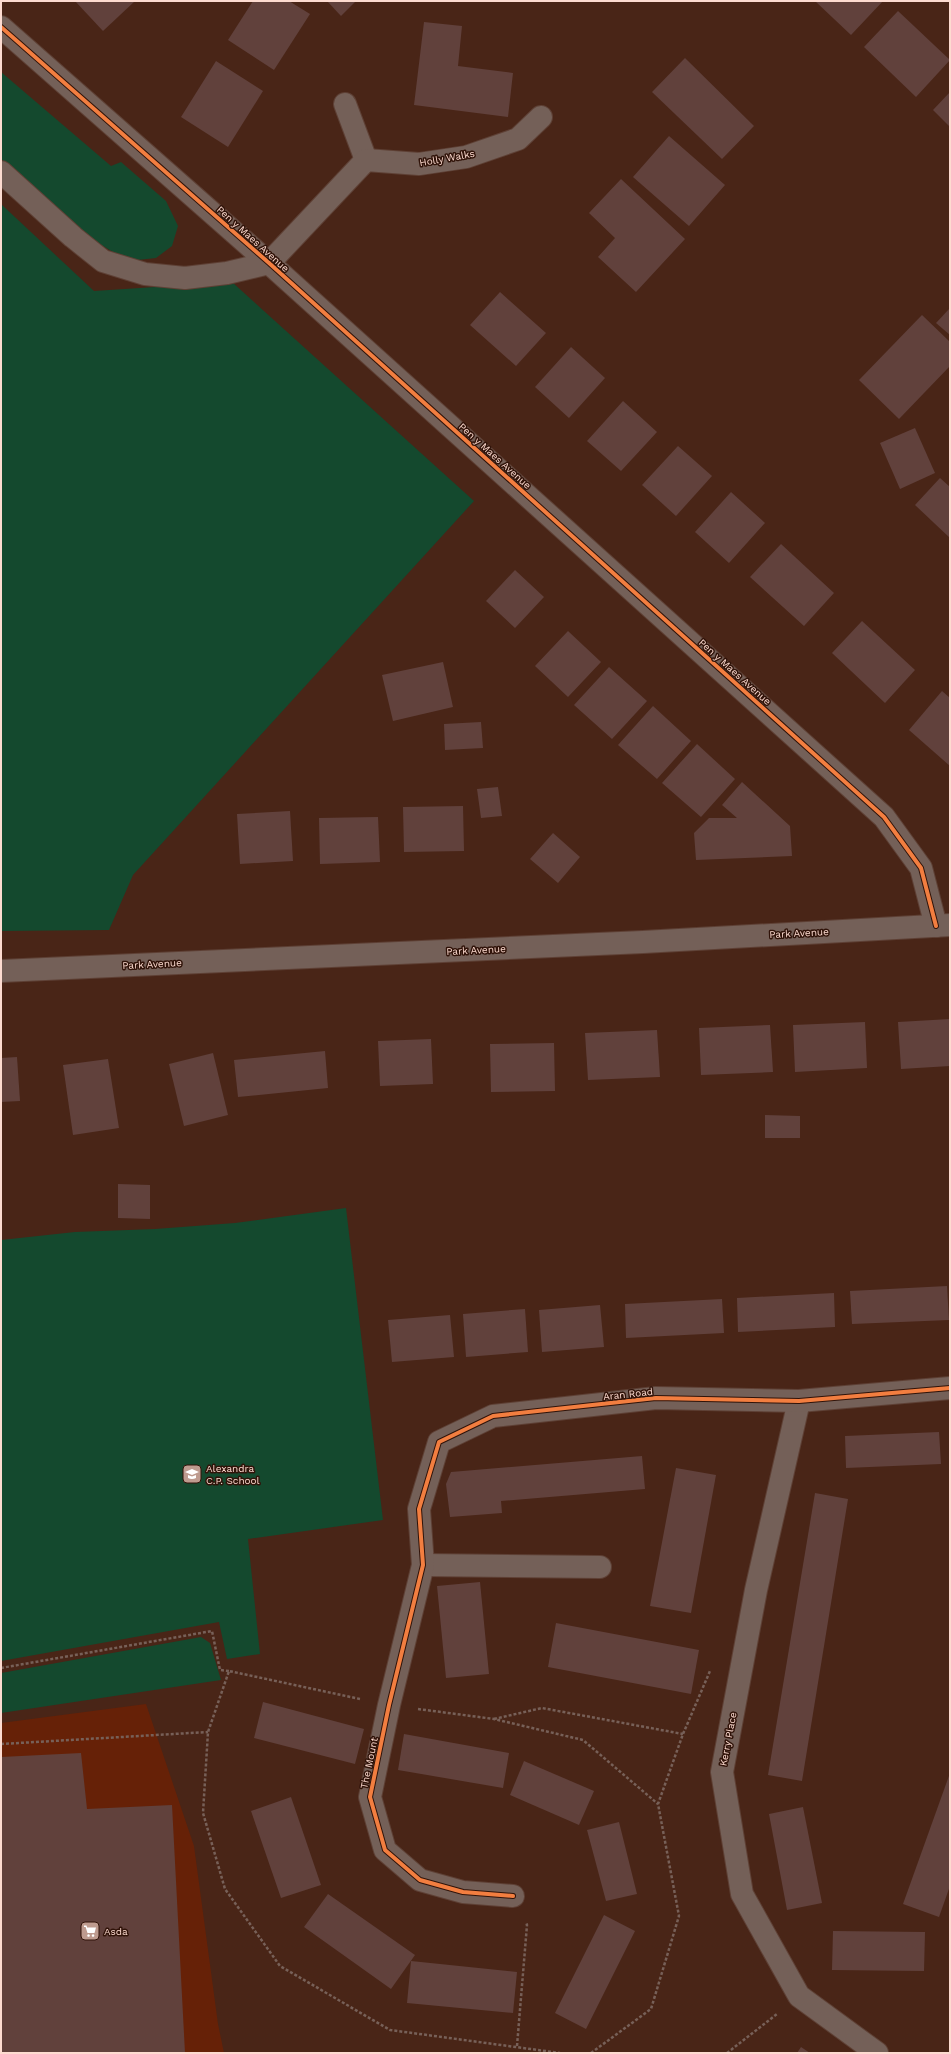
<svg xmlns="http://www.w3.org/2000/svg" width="951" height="2054" font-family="'Work Sans',sans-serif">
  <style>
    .built { fill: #662107 }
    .green { fill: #14492e }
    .building { fill: #61413c }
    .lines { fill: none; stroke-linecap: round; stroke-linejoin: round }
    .minor-casing { stroke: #5e4035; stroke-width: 24 }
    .path { stroke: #776058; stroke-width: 2.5; stroke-dasharray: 3 2; stroke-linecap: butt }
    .minor { stroke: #746058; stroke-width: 22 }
    .cycleway-casing { stroke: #301309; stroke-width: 6 }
    .cycleway { stroke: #f27e40; stroke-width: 4 }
    .labels { text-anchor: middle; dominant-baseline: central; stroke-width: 3; stroke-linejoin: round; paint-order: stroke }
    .street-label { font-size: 10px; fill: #fddbd0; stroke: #301309 }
    .poi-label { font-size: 10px; fill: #fddbd0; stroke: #301309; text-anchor: start }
  </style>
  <rect width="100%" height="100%" fill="#492517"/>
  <polygon class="built" points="146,1704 194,1846 218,2024 224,2053 1,2053 1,1723"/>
  <g class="green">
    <polygon points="1,72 111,166 121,162 166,201 178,226 172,246 156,258 128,261 88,237 1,159"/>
    <polygon points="1,204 94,291 232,282 474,501 133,875 109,930 1,931"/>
    <polygon points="346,1208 383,1520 248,1539 260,1654 227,1659 219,1622 1,1661 1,1240 75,1232 155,1229 235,1223"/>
    <polygon points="201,1637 210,1643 221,1680 1,1713 1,1673"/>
  </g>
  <g class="building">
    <polygon points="75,1 135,1 103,31"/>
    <polygon points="253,1 289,1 310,14 274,70 228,40"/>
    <polygon points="327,1 356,1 341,16"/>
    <polygon points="815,1 883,1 851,35"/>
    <polygon points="898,11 950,60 916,97 864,47"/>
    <polygon points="424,22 462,26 458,66 513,73 508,117 414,105"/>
    <polygon points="685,58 754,126 722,159 652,92"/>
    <polygon points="216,61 263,91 228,147 181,117"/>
    <polygon points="950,92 950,127 933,110"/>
    <polygon points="669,136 725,185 689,226 633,177"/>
    <polygon points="621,179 685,239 636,292 598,257 615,238 589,213"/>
    <polygon points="500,292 546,333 516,366 470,325"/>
    <polygon points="950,308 950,335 936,323"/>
    <polygon points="922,315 950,342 950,366 899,419 859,380"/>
    <polygon points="571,347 605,378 569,418 535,387"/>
    <polygon points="623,401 657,432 621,471 587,441"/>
    <polygon points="915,428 935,473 900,489 880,443"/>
    <polygon points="678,446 712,476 676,516 642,485"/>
    <polygon points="940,478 950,487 950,538 915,505"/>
    <polygon points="731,492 765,523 729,563 695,532"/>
    <polygon points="781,544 834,593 804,626 750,577"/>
    <polygon points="515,570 544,597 515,628 486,601"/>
    <polygon points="862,621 915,670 885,703 832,653"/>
    <polygon points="568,631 601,662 568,697 535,666"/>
    <polygon points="443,662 453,707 393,721 382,675"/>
    <polygon points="609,667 647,701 612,739 574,705"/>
    <polygon points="942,691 950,698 950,766 909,730"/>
    <polygon points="653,706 691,741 657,779 618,745"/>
    <polygon points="481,722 483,748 445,750 444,724"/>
    <polygon points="697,744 735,779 701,817 662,783"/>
    <polygon points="742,782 790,826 792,856 696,860 694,833 709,818 737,818 722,805"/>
    <polygon points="498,787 502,816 481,818 477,789"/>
    <polygon points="463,806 464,851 404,852 403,807"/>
    <polygon points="290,811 293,861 240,864 237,814"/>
    <polygon points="378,817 380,862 320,864 319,818"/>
    <polygon points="553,833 580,857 558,883 530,859"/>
    <polygon points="950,1019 950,1066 901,1069 898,1022"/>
    <polygon points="865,1022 867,1068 795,1072 793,1025"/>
    <polygon points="770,1025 773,1072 701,1075 699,1028"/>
    <polygon points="657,1030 660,1077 588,1080 585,1033"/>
    <polygon points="431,1039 433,1084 380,1086 378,1041"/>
    <polygon points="554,1043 555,1091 491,1092 490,1044"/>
    <polygon points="325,1051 328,1088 238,1097 234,1060"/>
    <polygon points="213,1053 228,1115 184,1126 169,1064"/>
    <polygon points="17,1057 20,1101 1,1102 1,1058"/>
    <polygon points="108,1059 119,1128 73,1135 63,1065"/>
    <polygon points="765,1115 800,1116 800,1138 765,1138"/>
    <polygon points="118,1184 150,1185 150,1219 118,1218"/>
    <polygon points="947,1286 949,1320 852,1324 850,1291"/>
    <polygon points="834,1293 835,1327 738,1332 737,1298"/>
    <polygon points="722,1299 724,1333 626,1338 625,1304"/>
    <polygon points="600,1305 604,1347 542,1352 539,1310"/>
    <polygon points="525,1309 528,1352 466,1357 463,1314"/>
    <polygon points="450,1315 454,1357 392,1362 388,1320"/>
    <polygon points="939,1432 941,1464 846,1468 845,1436"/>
    <polygon points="642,1456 645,1489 501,1501 502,1513 450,1517 446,1484 451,1472"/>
    <polygon points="676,1468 716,1475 691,1613 650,1606"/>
    <polygon points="815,1493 848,1499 802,1781 768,1775"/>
    <polygon points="480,1582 489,1674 446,1678 437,1586"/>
    <polygon points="556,1623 699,1650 691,1694 548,1667"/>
    <polygon points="263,1702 364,1729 355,1764 254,1738"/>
    <polygon points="404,1734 509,1753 503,1788 398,1770"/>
    <polygon points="81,1753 87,1809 172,1805 185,2053 1,2053 1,1757"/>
    <polygon points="524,1761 594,1791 579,1825 510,1795"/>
    <polygon points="950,1773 950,1886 939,1917 903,1904"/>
    <polygon points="291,1797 321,1885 281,1898 251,1811"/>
    <polygon points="803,1807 822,1903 787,1910 769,1814"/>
    <polygon points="619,1822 637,1894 606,1901 587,1830"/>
    <polygon points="328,1894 415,1955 391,1989 304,1927"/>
    <polygon points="604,1915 635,1931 586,2029 555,2013"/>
    <polygon points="833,1931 925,1932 924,1971 832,1970"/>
    <polygon points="411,1961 517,1972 513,2013 407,2003"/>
    <polygon points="801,2047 810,2053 797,2053"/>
  </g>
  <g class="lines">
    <defs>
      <g id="minor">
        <polyline points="1,27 269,263 884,817 921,868 936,926"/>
        <polyline points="345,104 366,160"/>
        <polyline points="1,172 73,237 103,261 145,274 185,278 227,273 269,263 366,160 419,164 466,157 518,139 541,117"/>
        <polyline points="1,971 643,942 950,925"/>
        <polyline points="799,1401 756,1590 722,1772 742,1894 799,1996 877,2053"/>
        <polyline points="423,1565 600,1567"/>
        <polyline points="513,1896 463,1892 420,1880 385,1850 370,1797 389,1705 423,1565 419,1509 439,1442 493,1416 656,1398 799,1401 950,1388"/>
      </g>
    </defs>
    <use href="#minor" class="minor-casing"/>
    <g class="path">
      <polyline points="1,1668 212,1631 220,1670 229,1671"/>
      <polyline points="360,1699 229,1671 208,1732 203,1813 225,1889 280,1966 390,2030 560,2053"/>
      <polyline points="418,1709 494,1719 583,1740 658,1804"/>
      <polyline points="494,1719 542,1708 683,1734"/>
      <polyline points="1,1744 208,1732"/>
      <polyline points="517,2046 527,1925 526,1922"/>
      <polyline points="591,2053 651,2009 679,1916 658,1804 683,1734 710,1671"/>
      <polyline points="727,2053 777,2014"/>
    </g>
    <use href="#minor" class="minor"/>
    <defs>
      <g id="cycleway">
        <polyline points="1,27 269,263 884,817 921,868 936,926"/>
        <polyline points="513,1896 463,1892 420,1880 385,1850 370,1797 389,1705 423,1565 419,1509 439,1442 493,1416 656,1398 799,1401 950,1388"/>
      </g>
    </defs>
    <use href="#cycleway" class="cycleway-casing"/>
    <use href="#cycleway" class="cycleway"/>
  </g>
  <defs>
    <symbol id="school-square" viewBox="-11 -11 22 22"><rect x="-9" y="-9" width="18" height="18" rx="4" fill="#be9b8f" stroke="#301309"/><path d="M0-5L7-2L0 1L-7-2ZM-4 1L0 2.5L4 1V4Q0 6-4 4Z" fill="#fff"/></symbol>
    <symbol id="supermarket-square" viewBox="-11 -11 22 22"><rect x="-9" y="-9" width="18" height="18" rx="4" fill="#be9b8f" stroke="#301309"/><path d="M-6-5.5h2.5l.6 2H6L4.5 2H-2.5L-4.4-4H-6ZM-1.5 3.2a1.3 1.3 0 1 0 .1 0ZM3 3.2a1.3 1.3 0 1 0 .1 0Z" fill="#fff"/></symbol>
  </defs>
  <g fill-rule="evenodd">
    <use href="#school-square" x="181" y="1463" width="22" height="22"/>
    <use href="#supermarket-square" x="79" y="1920" width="22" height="22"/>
  </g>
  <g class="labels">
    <g class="street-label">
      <text transform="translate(447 158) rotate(-10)">Holly Walks</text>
      <text transform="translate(253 239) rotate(42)">Pen y Maes Avenue</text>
      <text transform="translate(495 456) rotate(42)">Pen y Maes Avenue</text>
      <text transform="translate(735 672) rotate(42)">Pen y Maes Avenue</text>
      <text transform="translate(799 933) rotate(-3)">Park Avenue</text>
      <text transform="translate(476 950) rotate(-3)">Park Avenue</text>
      <text transform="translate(152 964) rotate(-3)">Park Avenue</text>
      <text transform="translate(628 1394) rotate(-6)">Aran Road</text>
      <text transform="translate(728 1739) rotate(-79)">Kerry Place</text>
      <text transform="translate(369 1763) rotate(-78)">The Mount</text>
    </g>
    <g class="poi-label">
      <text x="206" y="1468">Alexandra<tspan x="206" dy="12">C.P. School</tspan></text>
      <text x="104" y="1931">Asda</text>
    </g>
  </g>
  <rect width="951" height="2054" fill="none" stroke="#fddbd0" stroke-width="4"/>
</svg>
